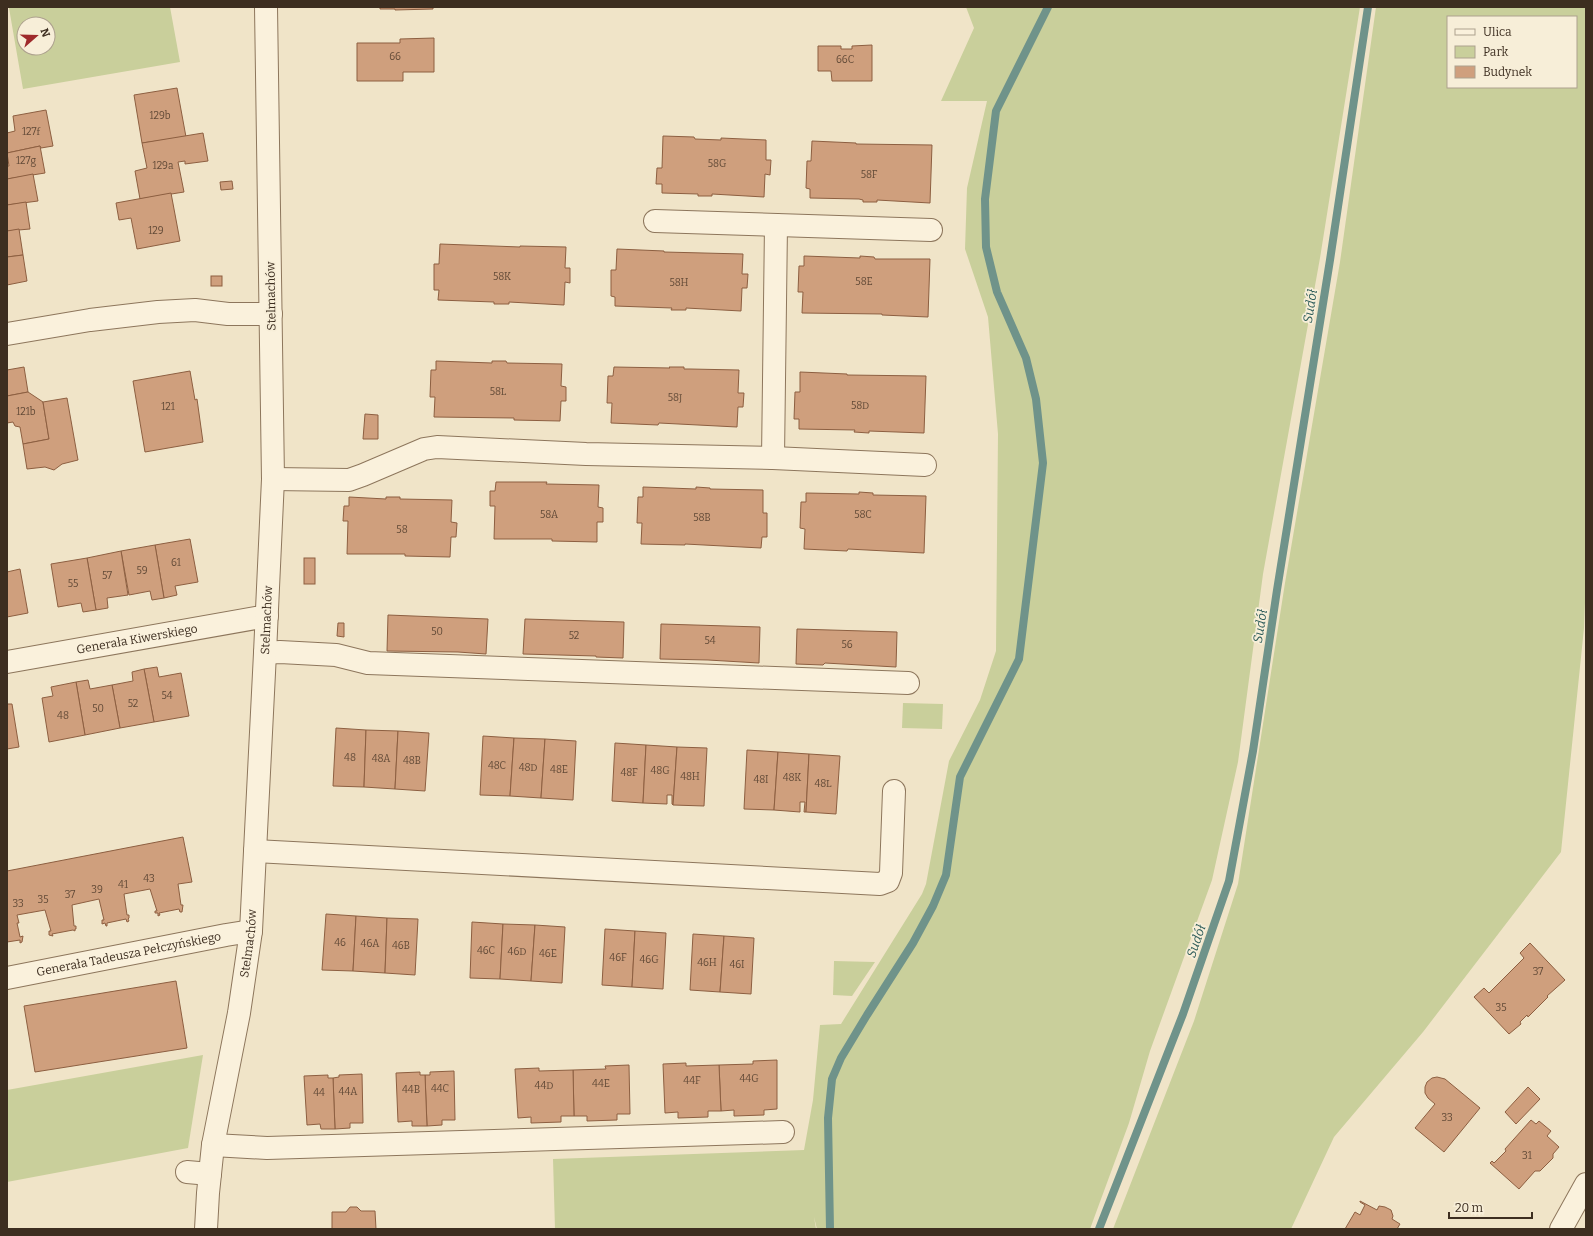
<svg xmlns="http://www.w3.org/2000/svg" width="1593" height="1236" font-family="Bitter,serif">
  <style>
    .green { fill: #c9cf9b; fill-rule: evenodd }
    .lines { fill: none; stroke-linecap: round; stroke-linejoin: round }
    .stream { stroke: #6f938a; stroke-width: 8 }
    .building { fill: #cf9f7d; stroke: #8d5f41 }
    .minor-casing { stroke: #8d765c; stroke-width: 24 }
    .minor { stroke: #faf1dc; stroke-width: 22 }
    .labels { text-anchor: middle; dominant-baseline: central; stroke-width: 3.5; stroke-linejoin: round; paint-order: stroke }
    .number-label { font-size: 10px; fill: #624a37 }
    .street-label { font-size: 12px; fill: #3d2e20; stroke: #f7eed8 }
    .water-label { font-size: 13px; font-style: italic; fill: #2f5d5a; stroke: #f7eed8 }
  </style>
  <rect width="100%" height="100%" fill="#f0e4c8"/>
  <g class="green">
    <path d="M 16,7 L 170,7 L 180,62 L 23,89 L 9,8 ZM 24,24 L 48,24 L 48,48 L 24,48 Z"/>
    <polygon points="966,7 1360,7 1320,258 1263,574 1238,762 1212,880 1150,1051 1129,1123 1090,1229 817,1229 814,1217 816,1229 555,1229 553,1159 804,1150 813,1100 820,1025 841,1024 922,894 926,884 949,761 980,700 996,651 998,434 988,317 965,249 967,188 987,101 941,101 974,28"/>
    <path d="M 1376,7 L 1586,7 L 1586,577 L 1584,628 L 1561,852 L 1423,1032 L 1334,1137 L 1291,1229 L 1113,1229 L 1194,1021 L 1238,884 L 1285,583 L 1340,262 ZM 1448,17 L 1576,17 L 1576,87 L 1448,87 Z"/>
    <polygon points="903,703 943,704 942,729 902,728"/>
    <polygon points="834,961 875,962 852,996 833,995"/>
    <polygon points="203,1055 188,1148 7,1182 7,1090"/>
  </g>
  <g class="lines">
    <g class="stream">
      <polyline points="830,1229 828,1118 832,1079 841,1058 867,1015 913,943 933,906 946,875 960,777 1019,659 1043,463 1036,399 1026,358 997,292 986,247 985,199 996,111 1048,7"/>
      <polyline points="1099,1229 1183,1014 1229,881 1253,751 1277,590 1330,260 1368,7"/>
    </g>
  </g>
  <g class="building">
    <polygon points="380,7 433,7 433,9 395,10 395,9 380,9"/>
    <polygon points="434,38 434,72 403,72 403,81 357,81 357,43 400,43 400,39"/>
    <polygon points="872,45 872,81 832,81 831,71 818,71 818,46 841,46 841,49 852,49 852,46"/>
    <polygon points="177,88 186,137 142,143 134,95"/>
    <polygon points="46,110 53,146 41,148 40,146 7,153 7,133 15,131 13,116"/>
    <polygon points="203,133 208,161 185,164 185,161 178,162 184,192 140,199 135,171 147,168 142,143"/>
    <polygon points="663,136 694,137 695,139 721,140 721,138 766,140 766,160 771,160 770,175 765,174 764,197 712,194 712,196 698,196 698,194 662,193 662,184 656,184 657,168 662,168"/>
    <polygon points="812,141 856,143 856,144 932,145 930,203 877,200 877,202 863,202 863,200 859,199 810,198 810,189 806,188 807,161 811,161"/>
    <polygon points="40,146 45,173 7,179 7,166 9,166 7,153"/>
    <polygon points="33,174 38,201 7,205 7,179"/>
    <polygon points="232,181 233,189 221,190 220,182"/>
    <polygon points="171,193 180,241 137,249 131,218 119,220 116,203"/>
    <polygon points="26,202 30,229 7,231 7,205"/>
    <polygon points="19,229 23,255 7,257 7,231"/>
    <polygon points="440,244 520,247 520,246 566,247 565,268 570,268 570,283 565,282 564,305 509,302 509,304 494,304 494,302 438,300 439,290 434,290 434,264 439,264"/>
    <polygon points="617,249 664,251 664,252 743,254 742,274 748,274 747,288 742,288 741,311 686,308 686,310 671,310 672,308 615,306 615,297 611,296 611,270 616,270"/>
    <polygon points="23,255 27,281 7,285 7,257"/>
    <polygon points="804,256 860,258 860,256 874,257 875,259 930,259 928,317 882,315 882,314 802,313 803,292 798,292 799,266 804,266"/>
    <rect x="211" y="276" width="11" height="10"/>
    <polygon points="436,361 492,363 492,361 506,361 507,363 562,364 561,386 566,387 566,401 561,401 560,421 514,420 514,418 434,417 435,397 430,397 431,370 436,370"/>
    <polygon points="24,367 28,392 7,396 7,370"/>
    <polygon points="614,367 670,368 669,367 684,367 684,369 690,369 739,370 738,393 744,393 743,407 738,407 737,427 659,423 658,425 611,423 612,403 607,403 608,376 613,376"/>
    <polygon points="190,371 195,400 197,399 203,442 145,452 133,381"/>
    <polygon points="800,372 847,374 847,375 926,376 924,433 869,431 869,433 854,432 855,430 799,429 799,419 794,419 795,392 800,392"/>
    <polygon points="28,392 43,402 49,439 23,444 20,427 15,426 13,422 7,423 7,396"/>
    <polygon points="67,398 78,460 62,464 54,470 45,467 27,469 23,444 49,439 43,402"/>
    <polygon points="365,414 378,415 378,439 363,439"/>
    <polygon points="496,482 547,482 546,484 599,485 598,507 603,508 603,522 597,522 597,542 552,541 552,539 494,539 495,506 490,506 490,491 495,491"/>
    <polygon points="643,487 696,489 696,487 710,488 710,489 763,490 763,513 767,513 767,537 762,537 761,548 685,544 685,545 641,544 642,523 637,523 638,497 643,497"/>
    <polygon points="859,492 873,493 873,495 926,496 924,553 848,549 847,551 804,549 805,529 800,528 801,502 806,502 806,493 859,494"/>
    <polygon points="349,497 386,499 386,497 400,497 400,499 452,500 451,522 457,523 456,537 451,537 450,557 405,556 405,554 347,554 348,521 343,521 344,506 349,506"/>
    <polygon points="190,539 198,582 175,586 177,595 164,598 155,545"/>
    <polygon points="155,545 164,598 152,600 150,591 129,595 121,551"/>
    <polygon points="121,551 128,595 107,598 108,608 96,610 87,558"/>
    <polygon points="87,558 96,610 83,612 81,603 58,607 51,564"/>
    <rect x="304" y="558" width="11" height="26"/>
    <polygon points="20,569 28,613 7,617 7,572"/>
    <polygon points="388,615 488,619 486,654 458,652 387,651"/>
    <polygon points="525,619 624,622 623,658 596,657 596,656 523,654"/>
    <polygon points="338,623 344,623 344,637 337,636"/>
    <polygon points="661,624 760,627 759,663 708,660 660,659"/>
    <polygon points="797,629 897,632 896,667 825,663 823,665 796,664"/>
    <polygon points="157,667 159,677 181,673 189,716 154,722 144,669"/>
    <polygon points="144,669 154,722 120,728 112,685 133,681 132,672"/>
    <polygon points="88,680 90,689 112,685 120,728 85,735 76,682"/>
    <polygon points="76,682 85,735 49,742 42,698 53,696 51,687"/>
    <polygon points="7,704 12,704 19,747 7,749"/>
    <polygon points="336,728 366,730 364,787 333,786"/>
    <polygon points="366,730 398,731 395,789 364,787"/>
    <polygon points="398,731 429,733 425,791 395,789"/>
    <polygon points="483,736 514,738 510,796 480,795"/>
    <polygon points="514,738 545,739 541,798 510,796"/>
    <polygon points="545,739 576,741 573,800 541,798"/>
    <polygon points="615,743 646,745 643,803 612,801"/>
    <polygon points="646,745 677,747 673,805 672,804 672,795 667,795 667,804 643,803"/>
    <polygon points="677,747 707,748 704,806 673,805"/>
    <polygon points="747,750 778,752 774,810 744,809"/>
    <polygon points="778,752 809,754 806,812 804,812 805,802 800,802 800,812 774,810"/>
    <polygon points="809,754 840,756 836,814 806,812"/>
    <polygon points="183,837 192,882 178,884 181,905 183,905 182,912 180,912 179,909 159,913 160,915 158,916 158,913 155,913 155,911 157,911 150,889 124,894 127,915 129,915 129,918 128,919 129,921 127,922 126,919 107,923 107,926 106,926 105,923 102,924 102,920 104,920 99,899 72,905 74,926 76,926 76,929 75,929 75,931 73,930 52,934 53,936 49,935 49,931 51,931 45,910 17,915 19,923 17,923 20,937 23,936 22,942 20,943 20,940 7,942 7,871"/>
    <polygon points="326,914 356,916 353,971 322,970"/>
    <polygon points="356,916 387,918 385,973 353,971"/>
    <polygon points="387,918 418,919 415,975 385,973"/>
    <polygon points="472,922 503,924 500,979 470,978"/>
    <polygon points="503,924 535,925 531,981 500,979"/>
    <polygon points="535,925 565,927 562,983 531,981"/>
    <polygon points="605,929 635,931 632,987 602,985"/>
    <polygon points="635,931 666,933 663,989 632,987"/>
    <polygon points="693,934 724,936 720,992 690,990"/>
    <polygon points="724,936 754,938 751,994 720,992"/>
    <polygon points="1530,943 1565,980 1547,996 1548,997 1528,1017 1527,1015 1520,1022 1521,1024 1509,1034 1474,997 1484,988 1489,993 1524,958 1520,953"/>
    <polygon points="176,981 187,1048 35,1072 24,1006"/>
    <polygon points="777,1060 777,1109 764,1110 764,1115 734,1116 734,1110 721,1111 719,1065 753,1064 753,1061"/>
    <polygon points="686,1063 686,1066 719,1065 721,1111 708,1111 708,1117 678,1118 678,1112 665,1113 663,1064"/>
    <polygon points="629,1065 630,1114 617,1114 617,1120 587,1121 587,1116 574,1116 573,1070 606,1069 605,1066"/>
    <polygon points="539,1068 539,1071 573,1070 574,1116 561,1116 561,1122 531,1123 531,1117 518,1118 515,1069"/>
    <polygon points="454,1071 455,1120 442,1120 442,1125 427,1126 425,1075 430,1075 430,1072"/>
    <polygon points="420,1072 420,1075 425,1075 427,1126 412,1126 412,1121 398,1122 396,1073"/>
    <polygon points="362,1074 363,1123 350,1123 350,1128 335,1129 333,1078 339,1077 339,1075"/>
    <polygon points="328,1075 328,1078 333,1078 335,1129 321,1129 320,1124 307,1125 304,1076"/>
    <polygon points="1437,1077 1445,1079 1480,1108 1444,1152 1415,1128 1435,1104 1428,1098 1425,1093 1425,1087 1427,1082 1432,1078"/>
    <polygon points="1528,1087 1540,1099 1516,1124 1505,1112"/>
    <polygon points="1531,1120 1536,1124 1539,1121 1551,1131 1547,1136 1559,1147 1553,1154 1553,1158 1540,1171 1535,1171 1519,1189 1490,1163 1492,1161 1494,1163 1506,1151 1505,1149"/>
    <polygon points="1360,1201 1377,1210 1379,1206 1385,1207 1391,1210 1393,1216 1392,1219 1400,1224 1397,1229 1345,1229 1355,1212 1360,1215 1365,1205 1360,1202"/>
    <polygon points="350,1207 357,1207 361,1211 375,1211 376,1229 332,1229 332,1212 346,1212"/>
  </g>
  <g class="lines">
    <defs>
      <g id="minor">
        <polyline points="655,221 931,230"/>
        <polyline points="7,334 90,320 158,312 195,310 228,314 271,314"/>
        <polyline points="773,458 776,225"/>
        <polyline points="273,479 349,480 363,475 424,449 437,447 586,454 773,458 925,465"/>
        <polyline points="265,653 280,652 336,655 368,663 908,683"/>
        <path id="s1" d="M 7,662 L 267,616"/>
        <polyline points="255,851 880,884 888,881 891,873 894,791"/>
        <path id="s2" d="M 7,978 L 226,935 L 251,931"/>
        <polyline points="213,1145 267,1148 783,1132"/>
        <polyline points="187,1172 210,1174"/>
        <path id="s3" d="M 206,1229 L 208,1193 L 213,1145 L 239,1013 L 251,931 L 265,653 L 273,479 L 266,7"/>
        <polyline points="1561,1229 1586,1184"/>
      </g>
    </defs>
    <use href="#minor" class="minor-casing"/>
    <use href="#minor" class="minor"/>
  </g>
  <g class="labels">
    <g class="number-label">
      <text x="395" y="57">66</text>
      <text x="845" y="60">66C</text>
      <text x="160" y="116">129b</text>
      <text x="31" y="132">127f</text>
      <text x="26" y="161">127g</text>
      <text x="717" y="164">58G</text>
      <text x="163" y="166">129a</text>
      <text x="869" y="175">58F</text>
      <text x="156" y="231">129</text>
      <text x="502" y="277">58K</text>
      <text x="864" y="282">58E</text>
      <text x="679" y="283">58H</text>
      <text x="498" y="392">58L</text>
      <text x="675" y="398">58J</text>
      <text x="860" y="406">58D</text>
      <text x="168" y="407">121</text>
      <text x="26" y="412">121b</text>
      <text x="549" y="515">58A</text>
      <text x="863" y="515">58C</text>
      <text x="702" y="518">58B</text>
      <text x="402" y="530">58</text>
      <text x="176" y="563">61</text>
      <text x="142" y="571">59</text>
      <text x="107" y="576">57</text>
      <text x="73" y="584">55</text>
      <text x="437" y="632">50</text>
      <text x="574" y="636">52</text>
      <text x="710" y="641">54</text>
      <text x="847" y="645">56</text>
      <text x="167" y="696">54</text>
      <text x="133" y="704">52</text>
      <text x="98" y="709">50</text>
      <text x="63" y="716">48</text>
      <text x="350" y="758">48</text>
      <text x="381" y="759">48A</text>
      <text x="412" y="761">48B</text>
      <text x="497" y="766">48C</text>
      <text x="528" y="768">48D</text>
      <text x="559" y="770">48E</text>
      <text x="660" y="771">48G</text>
      <text x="629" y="773">48F</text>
      <text x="690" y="777">48H</text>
      <text x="792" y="778">48K</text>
      <text x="761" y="780">48I</text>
      <text x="823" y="784">48L</text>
      <text x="149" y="879">43</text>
      <text x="123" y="885">41</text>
      <text x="97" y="890">39</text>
      <text x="70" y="895">37</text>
      <text x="43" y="900">35</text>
      <text x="18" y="904">33</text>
      <text x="340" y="943">46</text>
      <text x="370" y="944">46A</text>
      <text x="401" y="946">46B</text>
      <text x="486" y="951">46C</text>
      <text x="517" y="952">46D</text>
      <text x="548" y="954">46E</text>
      <text x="618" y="958">46F</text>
      <text x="649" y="960">46G</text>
      <text x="707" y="963">46H</text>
      <text x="737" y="965">46I</text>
      <text x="1538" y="972">37</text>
      <text x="1501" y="1008">35</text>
      <text x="749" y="1079">44G</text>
      <text x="692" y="1081">44F</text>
      <text x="601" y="1084">44E</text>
      <text x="544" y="1086">44D</text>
      <text x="440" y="1089">44C</text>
      <text x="411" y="1090">44B</text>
      <text x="348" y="1092">44A</text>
      <text x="319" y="1093">44</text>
      <text x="1447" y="1118">33</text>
      <text x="1527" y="1156">31</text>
    </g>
    <g class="street-label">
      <text transform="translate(271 296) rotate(-91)">Stelmachów</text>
      <text stroke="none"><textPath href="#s3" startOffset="613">Stelmachów</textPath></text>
      <text stroke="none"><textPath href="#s1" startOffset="132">Generała Kiwerskiego</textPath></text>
      <text stroke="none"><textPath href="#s3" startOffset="289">Stelmachów</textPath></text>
      <text stroke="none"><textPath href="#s2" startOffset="124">Generała Tadeusza Pełczyńskiego</textPath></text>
    </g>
    <g class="water-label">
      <text transform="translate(1310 306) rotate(-81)">Sudół</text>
      <text transform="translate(1260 626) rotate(-81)">Sudół</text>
      <text transform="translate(1196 941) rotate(-71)">Sudół</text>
    </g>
  </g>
  <rect width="1593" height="1236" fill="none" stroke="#3d2e20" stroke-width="16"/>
  <rect x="1447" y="16" width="130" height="72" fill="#f7eed8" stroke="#ada18e"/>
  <rect x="1455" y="29" width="20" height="6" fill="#faf1dc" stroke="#ada18e"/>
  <text x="1483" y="36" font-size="12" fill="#3d2e20">Ulica</text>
  <rect x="1455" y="46" width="20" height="12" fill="#c9cf9b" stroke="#ada18e"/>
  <text x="1483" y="56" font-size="12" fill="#3d2e20">Park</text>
  <rect x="1455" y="66" width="20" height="12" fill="#cf9f7d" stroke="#ada18e"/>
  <text x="1483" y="76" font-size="12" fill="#3d2e20">Budynek</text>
  <g transform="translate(36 36) rotate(70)"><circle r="19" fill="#f7eed8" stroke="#ada18e"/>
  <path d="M0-3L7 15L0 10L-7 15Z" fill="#9e2a2b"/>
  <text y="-6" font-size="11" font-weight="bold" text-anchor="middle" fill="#3d2e20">N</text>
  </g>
  <path d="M1449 1212v6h83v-6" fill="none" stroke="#3d2e20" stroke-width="2"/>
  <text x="1455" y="1212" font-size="12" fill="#3d2e20" stroke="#f7eed8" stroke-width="3" paint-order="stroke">20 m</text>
</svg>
